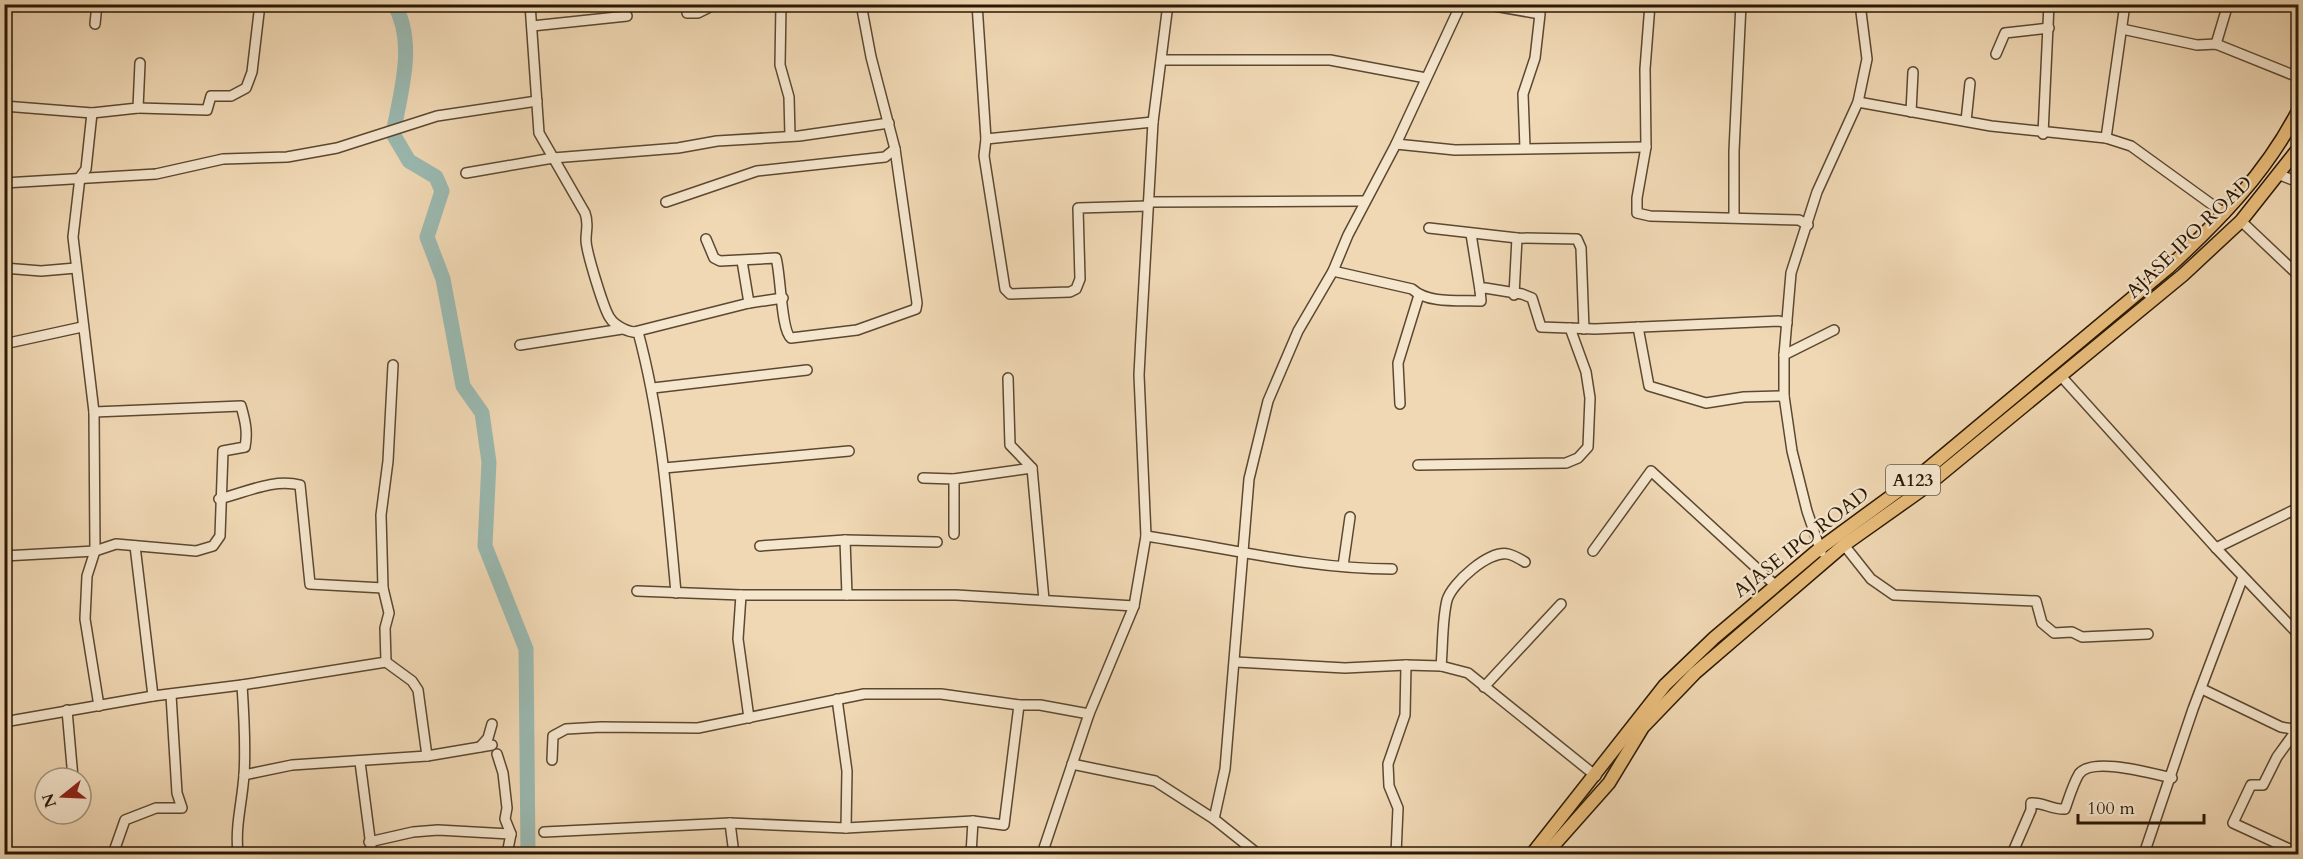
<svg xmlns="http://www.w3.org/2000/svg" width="2303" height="859" font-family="Cardo,serif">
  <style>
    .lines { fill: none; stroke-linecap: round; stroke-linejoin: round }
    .river { stroke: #9ab9b1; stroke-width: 15 }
    .minor-casing { stroke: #5c4830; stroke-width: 12 }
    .highway-casing { stroke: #2a1804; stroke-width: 15 }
    .minor { stroke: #f5e6ce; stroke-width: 9 }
    .highway { stroke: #e8bc7a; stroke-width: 12 }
    .labels { text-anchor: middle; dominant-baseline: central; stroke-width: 4.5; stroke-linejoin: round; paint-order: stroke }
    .shield { fill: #f5e6ce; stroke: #675641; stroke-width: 1.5 }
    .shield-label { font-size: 18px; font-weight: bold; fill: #2a1804 }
    .street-label { font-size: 20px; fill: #2a1804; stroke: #f5e6ce }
  </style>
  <rect width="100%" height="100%" fill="#f0d8b4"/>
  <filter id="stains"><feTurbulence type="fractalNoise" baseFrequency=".00333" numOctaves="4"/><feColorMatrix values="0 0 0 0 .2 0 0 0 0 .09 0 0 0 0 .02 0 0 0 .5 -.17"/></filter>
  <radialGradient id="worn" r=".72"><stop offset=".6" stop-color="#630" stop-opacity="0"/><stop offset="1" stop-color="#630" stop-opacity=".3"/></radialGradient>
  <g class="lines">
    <path class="river" d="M 394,4 C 417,43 400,94 393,134 L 409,161 L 436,177 L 442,191 L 427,237 L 443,279 L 463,386 L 482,413 L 489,462 L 485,546 L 526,649 L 528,854"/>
    <defs>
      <g id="minor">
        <path d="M 530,4 L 539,133 L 585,213 C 589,223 586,229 586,240 C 586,251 604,310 610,318 C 615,326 629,333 638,332 C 661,417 668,505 676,593"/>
        <polyline points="781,4 780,65 789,97 790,136"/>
        <polyline points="977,4 986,139 984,156 1005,289 1010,294 1070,292 1076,289 1080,279 1078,208 1148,206"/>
        <polyline points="1483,4 1540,14 1535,58 1523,94 1525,148"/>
        <polyline points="1650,4 1645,69 1646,147 1637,198 1637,213 1650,216 1799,220 1808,225"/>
        <polyline points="687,13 698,13 716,4"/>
        <polyline points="95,24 97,4"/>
        <polyline points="532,26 627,16"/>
        <polyline points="2122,29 2197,45 2216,44 2298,77"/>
        <polyline points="2216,44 2228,4"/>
        <polyline points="1996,54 2005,33 2049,28"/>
        <polyline points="1162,60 1330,60 1426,78"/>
        <polyline points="1858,102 1991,126 2106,138 2131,146 2225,214"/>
        <polyline points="4,106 92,113 138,108 140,63"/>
        <polyline points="138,108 207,110 211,96 231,96 246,88 252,72 260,4"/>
        <polyline points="1911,112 1913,72"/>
        <polyline points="92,113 86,169 80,177 73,237 94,412 95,551 87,576 85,619 99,706"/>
        <polyline points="1966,121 1970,83"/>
        <polyline points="2043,134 2049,4"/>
        <polyline points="2106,138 2125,4"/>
        <polyline points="986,139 1153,122"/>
        <polyline points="1396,144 1455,150 1646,147"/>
        <polyline points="466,173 553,158 678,148 717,141 799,136 889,123"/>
        <polyline points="2280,175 2298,182"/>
        <polyline points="4,183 156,174 223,159 287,157 337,148 437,116 537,101"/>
        <polyline points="666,202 757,171 885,157 895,149"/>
        <polyline points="1149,202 1365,201"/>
        <polyline points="1734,217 1734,151 1741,4"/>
        <polyline points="2241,221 2298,275"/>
        <polyline points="1429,228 1517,238 1577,239 1581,248 1584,329"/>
        <polyline points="1471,234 1480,290"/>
        <path d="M 706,239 L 714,258 L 720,261 L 776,258 C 781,275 781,331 791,338 L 857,330 L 916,309 L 917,303 L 895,149 L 871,57 L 861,4"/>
        <polyline points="742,261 749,303"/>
        <polyline points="4,268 41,271 76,268"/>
        <path d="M 1333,271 L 1412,289 C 1428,304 1460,300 1481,301 L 1480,290 L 1485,288 L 1522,294 L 1532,298 L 1541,327 L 1595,329 L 1779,321 L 1787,323"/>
        <polyline points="1514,295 1517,238"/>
        <polyline points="1638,327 1649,386 1706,403 1744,397 1784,396"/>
        <polyline points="634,332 749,303 783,298"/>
        <polyline points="4,344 82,327"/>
        <polyline points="520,345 622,329"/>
        <polyline points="1784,355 1834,330"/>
        <polyline points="2060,375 2216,548 2298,634"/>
        <polyline points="1008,378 1010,445 1032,468 1044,600"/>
        <polyline points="653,388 807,370"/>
        <polyline points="1400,404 1398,363 1419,295"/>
        <polyline points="1418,465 1566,463 1578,458 1588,447 1590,398 1586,372 1570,328"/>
        <polyline points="664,468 849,451"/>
        <polyline points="923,478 954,479"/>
        <path d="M 219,499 C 245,493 273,478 300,485 L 310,584 L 383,588"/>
        <polyline points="954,534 954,479 1032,468"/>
        <path d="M 1146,536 C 1228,548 1309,569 1392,569"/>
        <polyline points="845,540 847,595"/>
        <polyline points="1844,545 1871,579 1894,595 2036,601 2042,623 2054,633 2072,632 2082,637 2148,634"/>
        <polyline points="135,546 153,696"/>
        <polyline points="760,546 845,540 937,542"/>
        <polyline points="2216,548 2298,508"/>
        <polyline points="1593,551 1651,471 1775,585"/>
        <polyline points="1821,552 1807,511 1792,451 1784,396 1784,355 1791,273 1817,192 1858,102 1867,59 1860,4"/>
        <path d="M 4,556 L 95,551 L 116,544 L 196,551 L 213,546 L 220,536 L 223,451 L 245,447 C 248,432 245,420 241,406 L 94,412"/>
        <polyline points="1343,566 1350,517"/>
        <polyline points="637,591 741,595 956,595 1134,606"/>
        <polyline points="741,595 738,639 749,718"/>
        <polyline points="386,662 412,681 418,690 427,756"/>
        <polyline points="1236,662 1345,668 1406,665 1441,666 1468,673 1596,776"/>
        <path d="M 1441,666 C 1443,645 1442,620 1447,600 C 1452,583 1489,550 1508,554 C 1513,555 1520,559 1525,562"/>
        <polyline points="1484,687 1561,604"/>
        <polyline points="2202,689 2281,727 2298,730"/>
        <polyline points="837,699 847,771 846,828"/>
        <polyline points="67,710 73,778"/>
        <polyline points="4,722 153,696 242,685 386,662 385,628 389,613 383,588 381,515 388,461 393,365"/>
        <polyline points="2298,728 2277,757 2263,785 2251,785 2233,823 2298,853"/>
        <polyline points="480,747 488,738 492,724"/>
        <polyline points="497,754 503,773 507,808 505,819 511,834 507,854"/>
        <polyline points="552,760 553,736 566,729 601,727 698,728 864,694 941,694 1019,705 1040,705 1089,714"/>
        <polyline points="360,762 372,854"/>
        <polyline points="1072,764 1155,781 1214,819 1258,854"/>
        <polyline points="244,775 292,765 427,756 492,745"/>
        <polyline points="1214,819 1225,769 1249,479 1268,401 1298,331 1333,271 1348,235 1396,144 1461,4"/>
        <polyline points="730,823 734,854"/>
        <polyline points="544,832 730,823 846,828 973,821 1004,825 1019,705"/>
        <polyline points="369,842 413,832 438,830 511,834"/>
        <polyline points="1551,848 1560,854"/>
        <polyline points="113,854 125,820 156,808 182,808 177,793 171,695"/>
        <path d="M 238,854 C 235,825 242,804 244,775 C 246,745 244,715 242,685"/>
        <polyline points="971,854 973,821"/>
        <polyline points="1042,854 1089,714 1134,606 1146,536 1139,375 1141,336 1153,122 1168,4"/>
        <polyline points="1396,854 1398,808 1389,786 1388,764 1405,715 1406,665"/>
        <path d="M 2012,854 L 2031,810 L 2031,803 C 2043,802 2052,810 2065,809 C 2069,798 2073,784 2079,774 C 2092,756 2153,774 2172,778"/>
        <polyline points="2144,854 2193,709 2243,577"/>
      </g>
      <g id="highway">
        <path d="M 1532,854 L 1665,685 L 1714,638 L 1819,549 L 1920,475 L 2168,268 C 2219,221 2266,173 2298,111"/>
        <polyline points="1546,854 1609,783 1643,727 1695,673 1844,545 1923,489 2183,275 2241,221 2298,149"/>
      </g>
    </defs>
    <use href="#minor" class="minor-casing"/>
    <use href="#highway" class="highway-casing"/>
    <use href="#minor" class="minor"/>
    <use href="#highway" class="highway"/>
  </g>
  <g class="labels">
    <rect class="shield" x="1886" y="465" width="54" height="30" rx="4.5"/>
    <g class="shield-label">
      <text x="1913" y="480">A123</text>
    </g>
    <g class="street-label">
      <text transform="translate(2189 237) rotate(-44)">AJASE IPO ROAD</text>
      <text transform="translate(1801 542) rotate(-38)">AJASE IPO ROAD</text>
    </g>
  </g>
  <rect width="2303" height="859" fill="none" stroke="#f0d8b4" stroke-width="24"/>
  <rect x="6" y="6" width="2291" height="847" fill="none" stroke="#2a1804" stroke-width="3"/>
  <rect x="12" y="12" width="2279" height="835" fill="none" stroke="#2a1804" stroke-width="1.5"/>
  <g transform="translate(63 796) rotate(252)"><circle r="28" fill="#f5e6ce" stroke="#a4947d" stroke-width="1.5"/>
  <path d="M0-4.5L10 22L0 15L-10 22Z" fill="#8f2418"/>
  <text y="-9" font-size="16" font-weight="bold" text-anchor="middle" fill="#2a1804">N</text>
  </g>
  <path d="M2078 814v9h126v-9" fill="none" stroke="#2a1804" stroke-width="3"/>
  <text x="2087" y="814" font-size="18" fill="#2a1804" stroke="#f5e6ce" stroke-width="4.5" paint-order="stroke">100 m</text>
  <rect width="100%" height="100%" filter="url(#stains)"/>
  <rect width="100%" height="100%" fill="url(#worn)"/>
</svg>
